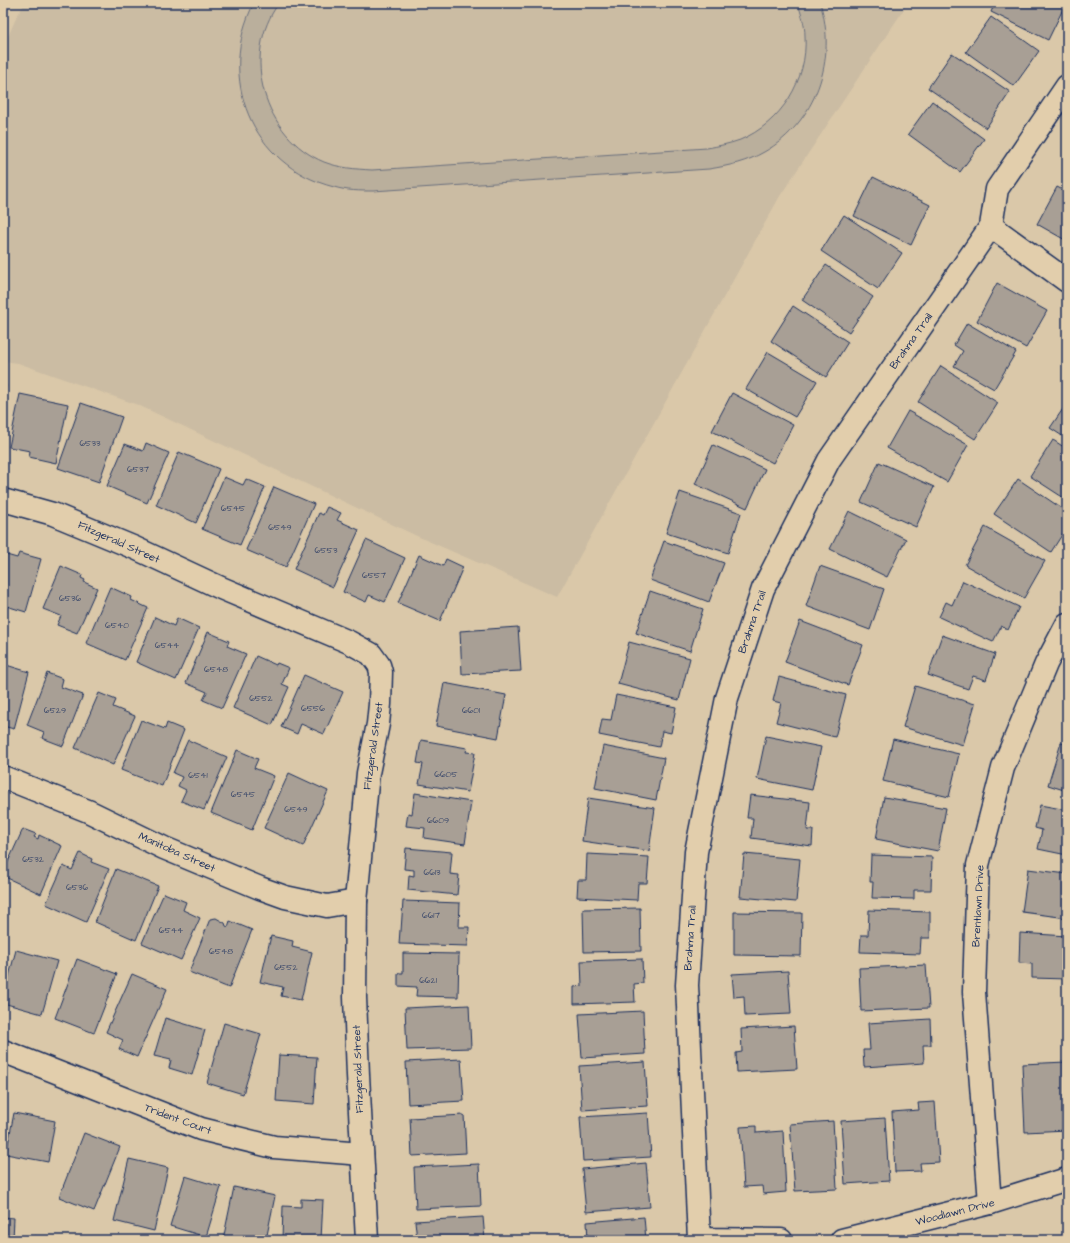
<svg xmlns="http://www.w3.org/2000/svg" width="1070" height="1243" font-family="'Architects Daughter',sans-serif">
  <style>
    .built { fill: #cbbca3 }
    .green { fill: #baaf9c; stroke: #6a6f7d }
    .building { fill: #a89f95; stroke: #1b2f5e }
    .lines { fill: none; stroke-linecap: round; stroke-linejoin: round }
    .minor-casing { stroke: #1b2f5e; stroke-width: 25 }
    .minor { stroke: #e2ceac; stroke-width: 22 }
    .labels { text-anchor: middle; dominant-baseline: central; stroke-width: 3; stroke-linejoin: round; paint-order: stroke }
    .number-label { font-size: 9px; fill: #3e4b6c }
    .street-label { font-size: 11px; fill: #1b2f5e; stroke: #e2ceac }
  </style>
  <rect width="100%" height="100%" fill="#dac8a9"/>
  <filter id="ink" filterUnits="userSpaceOnUse"><feTurbulence type="fractalNoise" baseFrequency=".025" numOctaves="2"/><feDisplacementMap in="SourceGraphic" scale="8" xChannelSelector="R" yChannelSelector="G"/><feConvolveMatrix kernelMatrix="1 2 1 2 8 2 1 2 1" color-interpolation-filters="sRGB"/></filter>
  <g filter="url(#ink)">
    <polygon class="built" points="25,3 908,3 780,196 557,597 419,537 138,405 18,363 3,361 3,48 17,16"/>
    <path class="green" d="M 254,3 L 279,3 C 240,55 264,137 324,162 C 340,168 355,169 372,170 L 707,148 C 718,146 729,144 740,140 C 781,123 808,80 805,36 C 805,24 801,14 798,3 L 820,3 C 838,58 816,123 764,152 C 747,162 728,166 709,169 L 373,191 C 360,191 347,191 334,187 C 251,166 216,77 254,3 Z"/>
    <g class="building">
      <polygon points="995,3 1066,3 1048,40 991,12"/>
      <polygon points="991,17 1039,51 1014,86 966,52"/>
      <polygon points="952,53 1010,92 986,128 928,88"/>
      <polygon points="932,101 984,139 960,172 908,134"/>
      <polygon points="873,177 930,205 911,245 854,216"/>
      <polygon points="1057,187 1067,192 1067,241 1037,224"/>
      <polygon points="844,215 902,253 878,289 821,251"/>
      <polygon points="826,265 873,297 849,332 802,300"/>
      <polygon points="997,283 1047,311 1026,348 977,321"/>
      <polygon points="793,306 848,342 826,377 771,341"/>
      <polygon points="967,323 1016,352 994,389 954,366 963,351 954,345"/>
      <polygon points="768,352 817,381 795,417 746,389"/>
      <polygon points="941,366 998,403 975,439 918,402"/>
      <polygon points="3,385 6,385 3,409"/>
      <polygon points="732,393 793,425 773,463 712,431"/>
      <polygon points="20,394 68,404 56,463 29,457 30,451 9,447"/>
      <polygon points="81,403 122,417 99,482 58,468"/>
      <polygon points="1067,403 1067,439 1050,428"/>
      <polygon points="908,411 968,445 947,482 887,448"/>
      <polygon points="1053,440 1067,449 1067,500 1030,476"/>
      <polygon points="146,443 169,453 147,503 107,486 125,444 143,451"/>
      <polygon points="713,445 765,469 747,508 695,484"/>
      <polygon points="179,452 219,469 196,523 156,505"/>
      <polygon points="879,462 934,487 916,527 861,502"/>
      <polygon points="224,477 243,485 246,479 265,487 240,545 202,529"/>
      <polygon points="1018,479 1067,512 1067,527 1051,552 994,514"/>
      <polygon points="274,487 314,504 286,567 246,550"/>
      <polygon points="680,492 741,513 728,553 666,533"/>
      <polygon points="327,507 341,513 337,520 359,530 333,587 294,569 319,513 323,515"/>
      <polygon points="849,511 906,539 887,577 830,549"/>
      <polygon points="985,527 1045,561 1024,598 965,565"/>
      <polygon points="366,540 405,558 385,602 369,595 366,602 343,592"/>
      <polygon points="664,541 724,563 709,602 650,580"/>
      <polygon points="19,553 41,559 26,612 3,605 3,554 17,558"/>
      <polygon points="419,555 443,566 446,559 463,567 440,621 398,603"/>
      <polygon points="61,566 82,575 81,578 85,580 84,582 97,588 77,633 57,625 61,616 43,609"/>
      <polygon points="820,566 884,589 870,630 806,606"/>
      <polygon points="963,581 1019,607 1008,630 1001,626 993,642 939,617 946,602 952,605"/>
      <polygon points="110,587 132,597 131,600 148,608 125,660 86,643"/>
      <polygon points="650,591 703,609 690,651 636,633"/>
      <polygon points="155,617 174,626 177,618 199,628 176,680 136,662"/>
      <polygon points="800,621 863,645 848,685 785,662"/>
      <polygon points="518,627 521,671 462,674 460,631"/>
      <polygon points="208,632 229,641 227,646 246,654 222,708 203,700 207,692 186,683"/>
      <polygon points="942,635 995,654 986,680 973,676 968,689 928,675"/>
      <polygon points="629,642 690,658 679,700 618,684"/>
      <polygon points="256,656 276,665 277,663 289,668 282,684 289,687 272,725 233,708"/>
      <polygon points="3,664 29,672 14,729 3,726"/>
      <polygon points="47,673 63,679 61,687 83,695 63,746 42,738 44,732 27,725"/>
      <polygon points="304,675 343,692 324,734 301,724 297,734 281,727"/>
      <polygon points="779,677 846,695 835,737 776,722 781,703 773,701"/>
      <polygon points="444,683 506,695 498,738 436,726"/>
      <polygon points="915,686 975,704 963,745 903,727"/>
      <polygon points="99,693 116,700 113,707 135,716 113,765 75,748"/>
      <polygon points="616,695 676,707 671,733 662,731 659,747 599,735 602,719 611,720"/>
      <polygon points="141,720 165,729 167,723 184,730 162,786 121,770"/>
      <polygon points="766,736 821,747 812,790 757,779"/>
      <polygon points="893,739 959,754 949,797 883,781"/>
      <polygon points="188,740 227,757 204,810 181,801 186,790 178,786 182,777 173,773"/>
      <polygon points="421,740 467,748 466,752 475,753 468,792 419,784 423,764 417,763"/>
      <polygon points="1061,743 1067,744 1067,791 1048,785"/>
      <polygon points="603,746 664,758 656,800 595,788"/>
      <polygon points="237,750 258,759 254,768 274,776 252,830 211,813"/>
      <polygon points="289,773 328,791 303,846 264,828"/>
      <polygon points="415,793 471,802 465,844 424,838 425,828 406,826 408,813 412,814"/>
      <polygon points="750,795 810,802 807,830 813,830 812,846 751,838 753,818 747,818"/>
      <polygon points="884,797 946,808 938,851 876,839"/>
      <polygon points="588,798 655,808 649,851 582,841"/>
      <polygon points="1040,805 1067,810 1067,855 1038,849 1042,830 1035,828"/>
      <polygon points="23,829 36,834 34,837 38,839 39,835 62,846 41,894 3,876 3,873"/>
      <polygon points="406,848 452,852 450,874 459,875 457,895 408,890 409,875 414,876 414,870 404,869"/>
      <polygon points="80,853 92,859 91,862 109,869 86,922 46,904 63,866 72,870"/>
      <polygon points="587,854 649,857 647,883 638,883 637,900 577,897 578,880 586,880"/>
      <polygon points="744,854 800,859 796,902 740,897"/>
      <polygon points="871,855 932,857 931,890 914,890 914,899 872,898 873,882 870,882"/>
      <polygon points="116,869 158,886 136,940 95,922"/>
      <polygon points="1028,869 1067,874 1067,918 1022,912"/>
      <polygon points="164,893 186,902 183,910 200,918 181,960 142,943"/>
      <polygon points="403,901 460,903 459,927 469,927 468,946 399,944 400,930 401,931"/>
      <polygon points="640,908 641,951 584,952 583,909"/>
      <polygon points="869,910 930,912 930,938 921,938 920,954 860,952 861,935 868,935"/>
      <polygon points="734,912 802,913 801,956 734,955"/>
      <polygon points="216,918 225,923 226,926 228,927 230,921 252,930 229,988 189,972 210,919"/>
      <polygon points="1020,933 1067,936 1067,979 1032,978 1032,964 1019,963"/>
      <polygon points="271,936 293,941 292,947 312,952 301,1000 281,996 283,987 260,982"/>
      <polygon points="16,950 57,961 42,1014 3,1003 3,998"/>
      <polygon points="403,953 459,954 458,997 416,996 417,987 398,986 398,973 403,973"/>
      <polygon points="77,959 117,974 94,1033 55,1018"/>
      <polygon points="642,959 643,983 634,984 635,1002 574,1004 574,987 582,986 581,961"/>
      <polygon points="926,965 929,1008 861,1011 859,968"/>
      <polygon points="788,971 791,1014 745,1016 744,996 734,997 732,974"/>
      <polygon points="132,974 167,989 137,1057 119,1049 123,1040 106,1032"/>
      <polygon points="469,1005 471,1048 407,1050 405,1008"/>
      <polygon points="643,1011 645,1054 582,1058 579,1014"/>
      <polygon points="165,1018 205,1030 192,1075 169,1068 171,1060 154,1056"/>
      <polygon points="930,1019 931,1045 923,1045 924,1063 864,1067 863,1050 870,1050 868,1023"/>
      <polygon points="224,1023 261,1034 243,1094 207,1083"/>
      <polygon points="794,1026 797,1069 737,1072 736,1053 742,1052 741,1029"/>
      <polygon points="279,1055 317,1057 314,1104 276,1101"/>
      <polygon points="461,1059 464,1101 408,1104 406,1062"/>
      <polygon points="645,1062 648,1106 582,1110 579,1066"/>
      <polygon points="1066,1062 1067,1130 1025,1132 1022,1064"/>
      <polygon points="935,1102 939,1162 920,1163 921,1171 895,1172 892,1112 919,1110 918,1103"/>
      <polygon points="14,1113 55,1121 48,1162 6,1154"/>
      <polygon points="648,1113 651,1157 583,1161 580,1117"/>
      <polygon points="464,1115 466,1153 412,1156 410,1118"/>
      <polygon points="885,1118 889,1181 845,1184 841,1121"/>
      <polygon points="833,1121 837,1189 795,1191 790,1124"/>
      <polygon points="756,1126 756,1133 783,1131 786,1192 763,1194 762,1186 744,1187 740,1127"/>
      <polygon points="84,1133 120,1147 94,1211 59,1197"/>
      <polygon points="129,1159 168,1168 154,1231 114,1221"/>
      <polygon points="646,1163 650,1207 586,1212 582,1169"/>
      <polygon points="479,1164 481,1206 416,1209 414,1167"/>
      <polygon points="185,1176 221,1187 206,1237 170,1226"/>
      <polygon points="234,1187 275,1196 266,1240 223,1240"/>
      <polygon points="301,1199 323,1200 321,1240 282,1240 283,1206 301,1207"/>
      <polygon points="3,1217 14,1218 13,1240 3,1240"/>
      <polygon points="483,1217 485,1240 417,1240 415,1221"/>
      <polygon points="644,1217 646,1240 588,1240 587,1222"/>
      <polygon points="35,1236 48,1240 34,1240"/>
    </g>
    <g class="lines">
      <defs>
        <g id="minor">
          <polyline points="991,226 1067,281"/>
          <polyline points="3,500 53,514 135,548 221,588 349,642 371,654 379,665 381,672 380,704 378,724 368,773 356,901 355,997 358,1075 367,1240"/>
          <polyline points="3,777 88,811 164,848 260,888 285,897 327,906 356,901"/>
          <polyline points="3,1051 201,1129 274,1147 362,1154"/>
          <polyline points="990,1203 974,992 978,865 1003,768 1046,664 1067,624"/>
          <polyline points="781,1240 699,1239 687,985 696,852 727,698 763,589 829,460 991,226 997,189 1067,86"/>
          <polyline points="842,1240 990,1203 1067,1179"/>
        </g>
      </defs>
      <use href="#minor" class="minor-casing"/>
      <use href="#minor" class="minor"/>
    </g>
  </g>
  <g class="labels">
    <g class="number-label">
      <text x="90" y="443">6533</text>
      <text x="138" y="469">6537</text>
      <text x="233" y="508">6545</text>
      <text x="280" y="527">6549</text>
      <text x="326" y="550">6553</text>
      <text x="374" y="575">6557</text>
      <text x="70" y="598">6536</text>
      <text x="117" y="625">6540</text>
      <text x="167" y="645">6544</text>
      <text x="216" y="669">6548</text>
      <text x="261" y="698">6552</text>
      <text x="313" y="708">6556</text>
      <text x="55" y="710">6529</text>
      <text x="471" y="710">6601</text>
      <text x="446" y="774">6605</text>
      <text x="198" y="775">6541</text>
      <text x="243" y="794">6545</text>
      <text x="296" y="809">6549</text>
      <text x="438" y="820">6609</text>
      <text x="33" y="859">6532</text>
      <text x="432" y="872">6613</text>
      <text x="77" y="887">6536</text>
      <text x="431" y="915">6617</text>
      <text x="171" y="930">6544</text>
      <text x="221" y="951">6548</text>
      <text x="286" y="967">6552</text>
      <text x="428" y="980">6621</text>
    </g>
    <g class="street-label">
      <text transform="translate(911 341) rotate(-55)">Brahma Trail</text>
      <text transform="translate(119 542) rotate(24)">Fitzgerald Street</text>
      <text transform="translate(752 622) rotate(-71)">Brahma Trail</text>
      <text transform="translate(373 746) rotate(-82)">Fitzgerald Street</text>
      <text transform="translate(177 852) rotate(24)">Manitoba Street</text>
      <text transform="translate(978 906) rotate(-87)">Brentlawn Drive</text>
      <text transform="translate(690 938) rotate(-86)">Brahma Trail</text>
      <text transform="translate(358 1069) rotate(-92)">Fitzgerald Street</text>
      <text transform="translate(178 1119) rotate(20)">Trident Court</text>
      <text transform="translate(955 1212) rotate(-14)">Woodlawn Drive</text>
    </g>
  </g>
  <rect width="1070" height="1243" fill="none" stroke="#e2ceac" stroke-width="16"/>
  <rect x="8" y="8" width="1054" height="1227" fill="none" stroke="#1b2f5e" stroke-width="1.5" filter="url(#ink)"/>
</svg>
